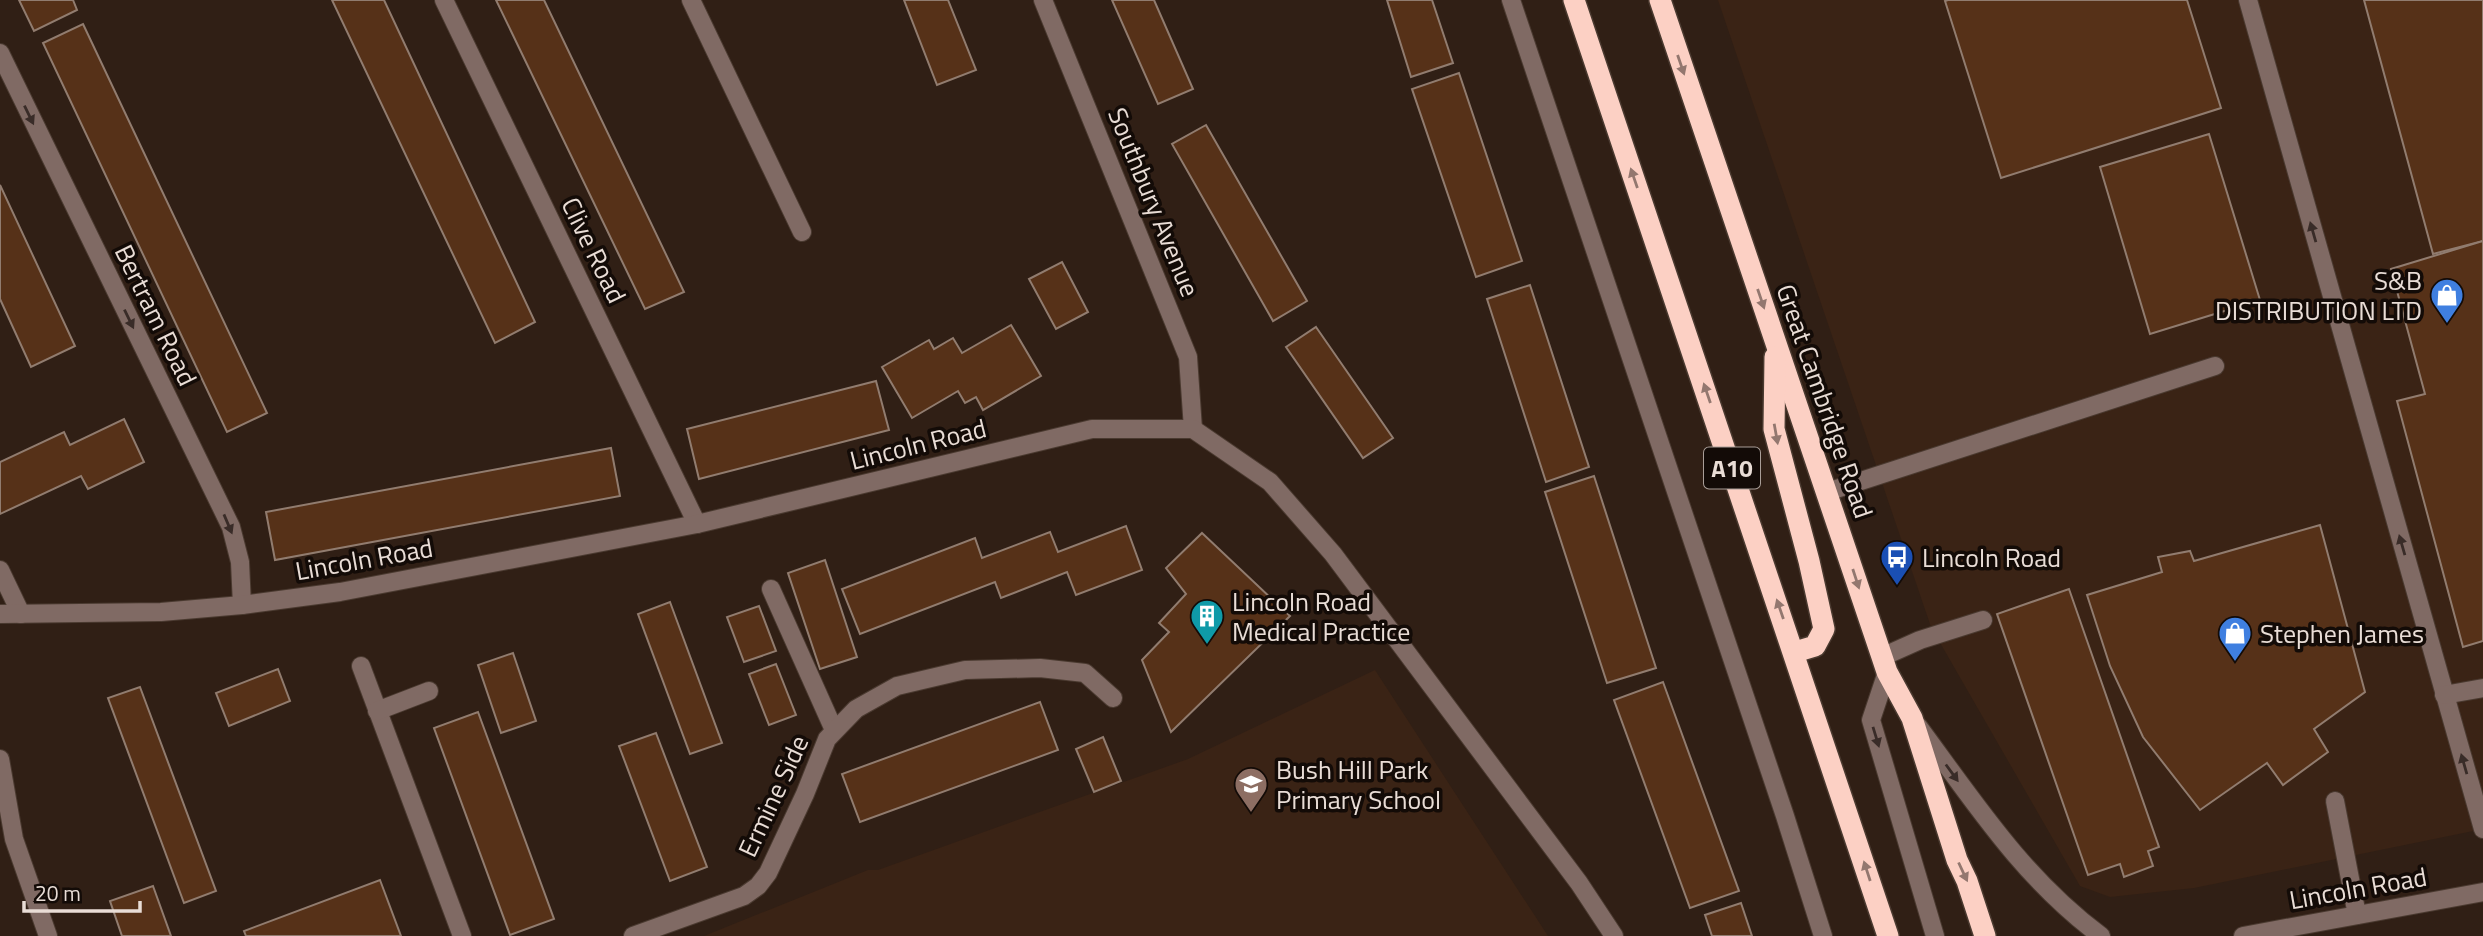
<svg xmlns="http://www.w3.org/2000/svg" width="2483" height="936" font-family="'Titillium Web',sans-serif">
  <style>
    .built { fill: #3a2315 }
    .building { fill: #563118; stroke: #917c6f; stroke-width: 2 }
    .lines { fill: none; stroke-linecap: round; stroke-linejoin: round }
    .minor-casing { stroke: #4a3a30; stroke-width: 20 }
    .highway-casing { stroke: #4a3a30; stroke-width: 24 }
    .minor { stroke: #806a64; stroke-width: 18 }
    .highway { stroke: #fcd0c4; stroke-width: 21 }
    .oneway { fill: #93776f }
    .oneway2 { fill: #392c28 }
    .labels { text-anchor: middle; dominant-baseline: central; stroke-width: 7; stroke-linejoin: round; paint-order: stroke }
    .shield { fill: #130b07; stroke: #a99e98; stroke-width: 2 }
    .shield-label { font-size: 24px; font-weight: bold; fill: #e9ddd6 }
    .street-label { font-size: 26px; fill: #e9ddd6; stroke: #130b07 }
    .poi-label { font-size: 26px; fill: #e9ddd6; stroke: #130b07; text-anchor: start }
  </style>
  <rect width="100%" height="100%" fill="#301f15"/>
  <g class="built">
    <polygon points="1718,0 2483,0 2483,829 2194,888 2110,897 2080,886 1931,627"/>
    <polygon points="1375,670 1548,936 704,936 868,870 878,870 1188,759"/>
  </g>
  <g class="building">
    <polygon points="19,0 73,0 77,10 34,31"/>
    <polygon points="332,0 384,0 535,322 495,343"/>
    <polygon points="496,0 544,0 684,292 645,309"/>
    <polygon points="904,0 948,0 976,70 937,85"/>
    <polygon points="1112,0 1154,0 1193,89 1158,104"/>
    <polygon points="1387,0 1432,0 1453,63 1411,77"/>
    <polygon points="1948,0 2187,0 2221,108 2001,178 1945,1"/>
    <polygon points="2364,0 2483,0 2483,241 2433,254"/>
    <polygon points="83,24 267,413 227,432 43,43"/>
    <polygon points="1459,73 1522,261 1476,277 1412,89"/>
    <polygon points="1206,125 1307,301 1273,321 1172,144"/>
    <polygon points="2209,134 2260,300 2150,334 2100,167"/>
    <polygon points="0,185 75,346 31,367 0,299"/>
    <polygon points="2483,241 2483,641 2463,647 2397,401 2425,394 2391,269"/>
    <polygon points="1062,262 1088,312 1056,329 1029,279"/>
    <polygon points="1530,285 1589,467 1546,482 1487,299"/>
    <polygon points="1011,325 1041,376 983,410 976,397 965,403 958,391 912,418 882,367 929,340 934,349 953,338 962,353"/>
    <polygon points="1316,327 1393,438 1363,458 1286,347"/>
    <polygon points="876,381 889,430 699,479 687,429"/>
    <polygon points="124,419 144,462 88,489 81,476 0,514 0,462 64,432 70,445"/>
    <polygon points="611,448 620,496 275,560 266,512"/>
    <polygon points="1594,476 1656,668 1607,683 1545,492"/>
    <polygon points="2320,525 2365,692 2314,729 2328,752 2283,785 2267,763 2200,810 2143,737 2110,666 2087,595 2162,572 2158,557 2190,551 2194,561"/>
    <polygon points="1126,526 1142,570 1076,595 1067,572 1001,598 995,582 860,634 842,589 975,538 982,558 1050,532 1058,552"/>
    <polygon points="1202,533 1290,616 1171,732 1142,660 1169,632 1159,623 1186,594 1166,568"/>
    <polygon points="825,560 857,657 820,669 788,573"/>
    <polygon points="2069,589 2159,847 2148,851 2153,866 2124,877 2120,864 2088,875 1997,614"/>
    <polygon points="670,602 722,743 690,754 638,614"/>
    <polygon points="759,606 776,651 744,662 727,617"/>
    <polygon points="513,653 536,721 501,733 478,665"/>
    <polygon points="776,664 796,715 769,725 749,674"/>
    <polygon points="278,669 290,701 229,726 216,693"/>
    <polygon points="1663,682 1739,891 1690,908 1614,700"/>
    <polygon points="140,687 216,891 184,903 108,698"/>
    <polygon points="1040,702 1058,750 860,822 842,774"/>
    <polygon points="478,712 554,919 510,935 434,728"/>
    <polygon points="656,733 707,867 670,881 619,746"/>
    <polygon points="1103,737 1121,781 1094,792 1076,749"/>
    <polygon points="380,880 401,936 246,936 244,931"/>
    <polygon points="153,886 171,936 122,936 110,901"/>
    <polygon points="1741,903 1752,936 1712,936 1705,915"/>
  </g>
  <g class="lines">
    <defs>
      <g id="minor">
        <polyline points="444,0 697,524"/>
        <polyline points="691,0 802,232"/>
        <polyline points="1043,0 1188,357 1193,429"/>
        <polyline points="1511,0 1785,816 1823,936"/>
        <polyline points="2248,0 2483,829"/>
        <polyline points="0,53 231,527 240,562 242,605"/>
        <polyline points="1827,492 2215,366"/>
        <polyline points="0,570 21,614"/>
        <polyline points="771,589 834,730"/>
        <polyline points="0,614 161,612 242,605 340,592 697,524 1092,429 1193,429 1270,482 1333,554 1579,883 1614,936"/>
        <polyline points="1882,657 1920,640 1983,620"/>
        <polyline points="361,666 462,936"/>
        <polyline points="1887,672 1871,720 1935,936"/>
        <polyline points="2444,695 2483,688"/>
        <polyline points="377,711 429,691"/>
        <path d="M 1918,726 C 1975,803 2023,878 2101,936"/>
        <polyline points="0,759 14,839 48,936"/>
        <polyline points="2335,801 2357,915"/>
        <polyline points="633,936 744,896 758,886 768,873 805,794 827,739 856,709 897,686 965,670 1040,668 1085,673 1113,698"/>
        <polyline points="2243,936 2483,892"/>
      </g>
      <g id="highway">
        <polyline points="1574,0 1888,936"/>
        <polyline points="1660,0 1882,657 1887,672 1912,718 1957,860 1967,881 1985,936"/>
        <polyline points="1775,357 1774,429 1809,561 1824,629 1815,646 1795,652"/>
      </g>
    </defs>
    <use href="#minor" class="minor-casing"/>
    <use href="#highway" class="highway-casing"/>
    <use href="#minor" class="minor"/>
    <use href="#highway" class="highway"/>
  </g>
  <defs><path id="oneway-solid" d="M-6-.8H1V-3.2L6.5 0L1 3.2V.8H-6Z" transform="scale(1.75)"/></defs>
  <g class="oneway">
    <use href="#oneway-solid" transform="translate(1681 65) rotate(71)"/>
    <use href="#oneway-solid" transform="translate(1634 178) rotate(-109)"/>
    <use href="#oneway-solid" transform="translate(1761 299) rotate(71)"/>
    <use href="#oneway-solid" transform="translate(1707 393) rotate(-109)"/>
    <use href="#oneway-solid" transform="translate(1776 434) rotate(80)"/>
    <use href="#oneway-solid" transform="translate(1856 579) rotate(72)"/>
    <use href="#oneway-solid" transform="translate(1780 609) rotate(-109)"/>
    <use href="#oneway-solid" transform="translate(1867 871) rotate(-108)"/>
    <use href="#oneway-solid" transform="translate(1963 872) rotate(65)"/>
  </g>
  <g class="oneway2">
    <use href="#oneway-solid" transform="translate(29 115) rotate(64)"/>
    <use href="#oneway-solid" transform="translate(2313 232) rotate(-106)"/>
    <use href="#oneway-solid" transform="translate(129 319) rotate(64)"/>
    <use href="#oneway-solid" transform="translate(228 524) rotate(67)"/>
    <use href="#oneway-solid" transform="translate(2402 545) rotate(-106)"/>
    <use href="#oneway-solid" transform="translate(1876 737) rotate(73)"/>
    <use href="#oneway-solid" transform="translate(2464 764) rotate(-106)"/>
    <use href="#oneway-solid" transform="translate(1952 773) rotate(54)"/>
  </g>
  <defs>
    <symbol id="shop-pin" viewBox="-11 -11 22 30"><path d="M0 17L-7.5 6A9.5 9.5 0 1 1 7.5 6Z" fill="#3f7fe0" stroke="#130b07"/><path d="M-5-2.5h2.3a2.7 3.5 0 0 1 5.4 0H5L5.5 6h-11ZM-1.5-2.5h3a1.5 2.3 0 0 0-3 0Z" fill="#fff"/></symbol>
    <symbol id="bus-pin" viewBox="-11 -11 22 30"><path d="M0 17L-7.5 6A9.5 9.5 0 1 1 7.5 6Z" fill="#1a4fb4" stroke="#130b07"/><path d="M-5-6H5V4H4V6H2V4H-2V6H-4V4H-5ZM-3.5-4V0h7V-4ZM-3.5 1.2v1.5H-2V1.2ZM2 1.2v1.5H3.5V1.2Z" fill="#fff"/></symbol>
    <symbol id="building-pin" viewBox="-11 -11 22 30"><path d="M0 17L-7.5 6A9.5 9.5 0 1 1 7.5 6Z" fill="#0f9aa8" stroke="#130b07"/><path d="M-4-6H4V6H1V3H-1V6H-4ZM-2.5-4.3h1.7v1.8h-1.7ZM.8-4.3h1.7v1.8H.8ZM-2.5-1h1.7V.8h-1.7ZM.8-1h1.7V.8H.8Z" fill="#fff"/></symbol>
    <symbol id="school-pin" viewBox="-11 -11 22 30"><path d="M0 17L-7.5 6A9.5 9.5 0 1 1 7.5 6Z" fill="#8d6e63" stroke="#130b07"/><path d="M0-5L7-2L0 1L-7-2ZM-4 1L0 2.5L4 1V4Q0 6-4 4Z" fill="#fff"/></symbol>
  </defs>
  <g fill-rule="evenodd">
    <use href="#shop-pin" x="2428" y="276" width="38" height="52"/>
    <use href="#bus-pin" x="1878" y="538" width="38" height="52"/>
    <use href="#building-pin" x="1188" y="597" width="38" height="52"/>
    <use href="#shop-pin" x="2216" y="614" width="38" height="52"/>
    <use href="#school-pin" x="1232" y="765" width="38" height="52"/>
  </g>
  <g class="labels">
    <rect class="shield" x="1704" y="447.5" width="56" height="41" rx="5"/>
    <g class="shield-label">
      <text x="1732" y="468">A10</text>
    </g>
    <g class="street-label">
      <text transform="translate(1154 202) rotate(68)">Southbury Avenue</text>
      <text transform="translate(594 250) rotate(64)">Clive Road</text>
      <text transform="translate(156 315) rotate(64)">Bertram Road</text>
      <text transform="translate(1825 401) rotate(71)">Great Cambridge Road</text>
      <text transform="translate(918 444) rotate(-14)">Lincoln Road</text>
      <text transform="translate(364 559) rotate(-10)">Lincoln Road</text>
      <text transform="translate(773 796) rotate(-65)">Ermine Side</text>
      <text transform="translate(2358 888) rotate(-10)">Lincoln Road</text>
    </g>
    <g class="poi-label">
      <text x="2422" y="280" text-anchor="end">S&amp;B<tspan x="2422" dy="30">DISTRIBUTION LTD</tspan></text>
      <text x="1922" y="557">Lincoln Road</text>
      <text x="1232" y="601">Lincoln Road<tspan x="1232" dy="30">Medical Practice</tspan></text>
      <text x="2260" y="633">Stephen James</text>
      <text x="1276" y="769">Bush Hill Park<tspan x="1276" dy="30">Primary School</tspan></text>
    </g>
  </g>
  <path d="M24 901v10h116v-10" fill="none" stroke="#e9ddd6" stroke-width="3.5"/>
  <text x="35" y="901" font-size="21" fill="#e9ddd6" stroke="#130b07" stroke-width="5" paint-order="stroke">20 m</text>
</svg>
